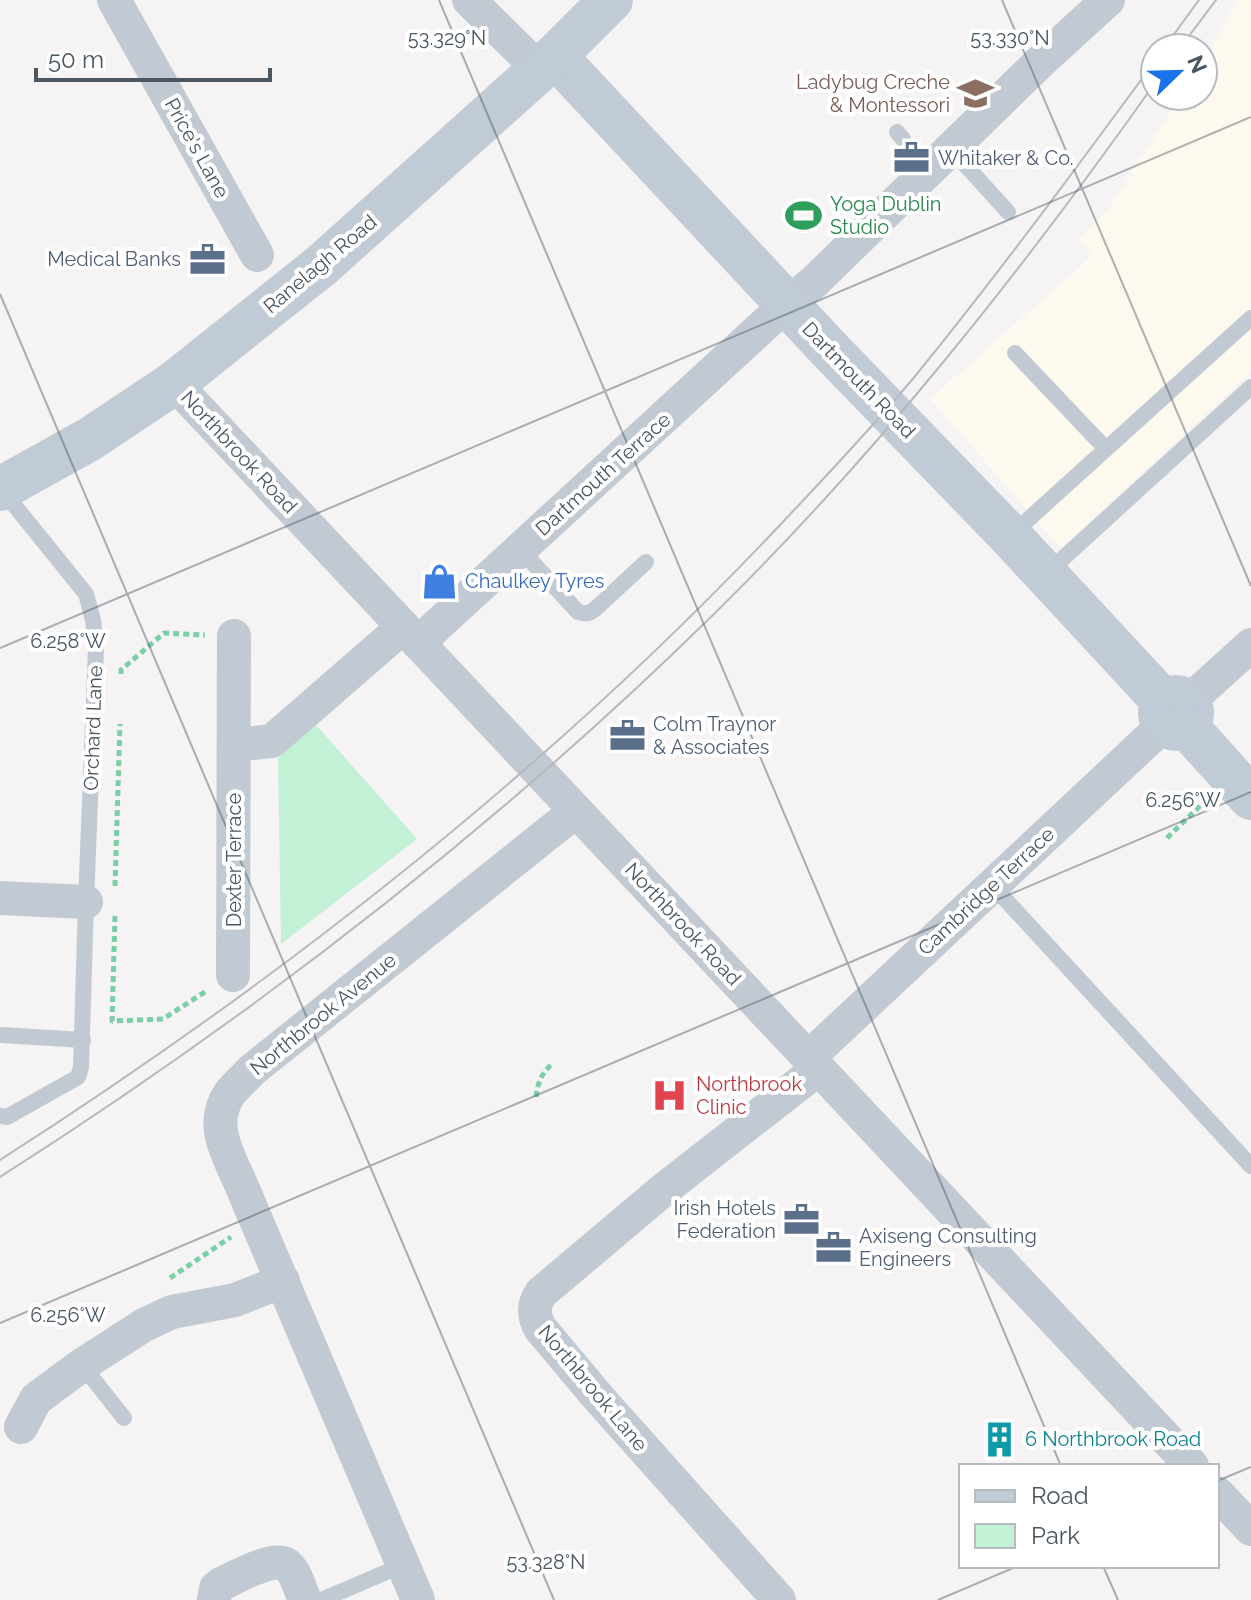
<svg xmlns="http://www.w3.org/2000/svg" width="1251" height="1600" font-family="Raleway,sans-serif">
  <style>
    .commercial { fill: #fdf9ef }
    .green { fill: #c3f1d5 }
    .lines { fill: none; stroke-linecap: round; stroke-linejoin: round }
    .path { stroke: #7ad0a6; stroke-width: 5; stroke-dasharray: 6 4; stroke-linecap: butt }
    .lane { stroke: #c1cad2; stroke-width: 16 }
    .street { stroke: #c1cad2; stroke-width: 34 }
    .secondary { stroke: #c1cbd6; stroke-width: 44 }
    .tram { stroke: #b5b8bd; stroke-width: 2 }
    .ticks { fill: none; stroke: #4a5661; stroke-width: 2; stroke-opacity: 0.45 }
    .labels { text-anchor: middle; dominant-baseline: central; stroke-width: 8; stroke-linejoin: round; paint-order: stroke }
    .education-label { font-size: 20px; fill: #785e54; stroke: #fff; text-anchor: end }
    .street-label { font-size: 20px; fill: #4a5661; stroke: #fff }
    .service-label { font-size: 20px; fill: #4e5e75; stroke: #fff; text-anchor: start }
    .leisure-label { font-size: 20px; fill: #27864d; stroke: #fff; text-anchor: start }
    .shop-label { font-size: 20px; fill: #366cbe; stroke: #fff; text-anchor: start }
    .health-label { font-size: 20px; fill: #be3a42; stroke: #fff; text-anchor: start }
    .culture-label { font-size: 20px; fill: #0d838f; stroke: #fff; text-anchor: start }
    .ticks-label { font-size: 20px; text-anchor: middle; fill: #4a5661; stroke: #fff; stroke-width: 8; stroke-linejoin: round; paint-order: stroke }
  </style>
  <rect width="100%" height="100%" fill="#f5f3f3"/>
  <polygon class="commercial" points="1238,0 1251,0 1251,372 1061,548 930,399 1092,256 1078,239 1107,211 1181,96 1203,96 1203,62"/>
  <polygon class="green" points="316,725 417,839 281,944 278,758"/>
  <g class="lines">
    <g class="path">
      <polyline points="121,674 121,670 164,633 205,635"/>
      <polyline points="1167,838 1205,801"/>
      <polyline points="115,886 120,724"/>
      <polyline points="115,916 112,1021 163,1019 208,990"/>
      <path d="M 536,1097 C 538,1082 541,1074 552,1064"/>
      <polyline points="170,1278 231,1237"/>
    </g>
    <g class="lane">
      <polyline points="897,132 903,139"/>
      <polyline points="950,148 1008,212"/>
      <polyline points="1015,353 1106,449"/>
      <polyline points="1011,535 1251,318"/>
      <path d="M 520,549 L 578,612 C 585,614 589,614 594,610 L 646,562"/>
      <polyline points="1047,573 1251,387"/>
      <polyline points="992,885 1251,1166"/>
      <polyline points="2,1035 83,1040"/>
      <polyline points="0,1116 7,1117 78,1077 81,1067 86,902 96,648 93,620 86,594 2,490"/>
      <polyline points="82,1365 124,1418"/>
      <polyline points="321,1600 403,1565"/>
    </g>
    <g class="street">
      <polyline points="114,0 257,255"/>
      <polyline points="469,0 539,69"/>
      <polyline points="174,383 1192,1466"/>
      <polyline points="418,643 787,304 814,282 1039,63 1108,0"/>
      <polyline points="1188,702 1251,645"/>
      <polyline points="235,745 272,741 403,627"/>
      <polyline points="0,898 86,902"/>
      <polyline points="233,975 234,636"/>
      <polyline points="808,1058 1151,737 1163,723"/>
      <polyline points="21,1427 36,1399 82,1365 144,1325 172,1312 235,1300 283,1281"/>
      <polyline points="1217,1493 1251,1529"/>
      <path d="M 214,1600 L 216,1588 L 221,1584 C 235,1578 274,1555 287,1565 C 296,1572 300,1590 305,1600"/>
      <path d="M 418,1600 L 245,1194 C 233,1162 206,1127 230,1093 C 236,1085 245,1078 252,1070 L 576,811"/>
      <path d="M 779,1600 L 597,1396 L 540,1328 C 533,1315 533,1305 541,1293 L 662,1191 L 818,1069"/>
    </g>
    <g class="secondary">
      <polyline points="555,56 829,349 1010,536 1164,702"/>
      <polyline points="0,489 90,439 174,383 322,265 555,56 611,0"/>
      <circle cx="1176" cy="713" r="16"/>
      <polyline points="1186,726 1251,798"/>
    </g>
    <g class="tram">
      <polyline points="1164,48 1199,0"/>
      <polyline points="1180,48 1216,0"/>
      <path d="M 0,1160 C 284,978 548,771 780,525 C 826,476 873,427 916,375 C 999,273 1077,167 1155,61"/>
      <path d="M 0,1177 C 257,1013 495,829 713,615 C 878,453 1022,271 1155,83"/>
    </g>
  </g>
  <path class="ticks" d="M 439,0 L 1061,1466M 1002,0 L 1251,586M 0,294 L 554,1600M 0,648 L 1251,117M 0,1323 L 1251,792M 1217,1481 L 1251,1467M 1103,1566 L 1118,1600M 938,1600 L 1018,1566"/>
  <defs>
    <symbol id="school-bare" viewBox="-9 -9 18 18"><path d="M0-5L7-2L0 1L-7-2ZM-4 1L0 2.5L4 1V4Q0 6-4 4Z" fill="#8d6e63" stroke="#fff" stroke-width="2.5" paint-order="stroke"/></symbol>
    <symbol id="office-bare" viewBox="-9 -9 18 18"><path d="M-6-3h4V-5.5h4V-3h4V5H-6ZM-1-4.5V-3h2v-1.5ZM-6 0V1H6V0Z" fill="#5c6f8a" stroke="#fff" stroke-width="2.5" paint-order="stroke"/></symbol>
    <symbol id="stadium-bare" viewBox="-9 -9 18 18"><path d="M0-5a6.5 5 0 1 0 0 10a6.5 5 0 1 0 0-10ZM-3.5-1.8h7v3.6h-7Z" fill="#2e9e5b" stroke="#fff" stroke-width="2.5" paint-order="stroke"/></symbol>
    <symbol id="shop-bare" viewBox="-9 -9 18 18"><path d="M-5-2.5h2.3a2.7 3.5 0 0 1 5.4 0H5L5.5 6h-11ZM-1.5-2.5h3a1.5 2.3 0 0 0-3 0Z" fill="#3f7fe0" stroke="#fff" stroke-width="2.5" paint-order="stroke"/></symbol>
    <symbol id="hospital-bare" viewBox="-9 -9 18 18"><path d="M-5-5h3v3.5h4V-5h3V5h-3V1.5h-4V5h-3Z" fill="#e0444e" stroke="#fff" stroke-width="2.5" paint-order="stroke"/></symbol>
    <symbol id="building-bare" viewBox="-9 -9 18 18"><path d="M-4-6H4V6H1V3H-1V6H-4ZM-2.5-4.3h1.7v1.8h-1.7ZM.8-4.3h1.7v1.8H.8ZM-2.5-1h1.7V.8h-1.7ZM.8-1h1.7V.8H.8Z" fill="#0f9aa8" stroke="#fff" stroke-width="2.5" paint-order="stroke"/></symbol>
  </defs>
  <g fill-rule="evenodd">
    <use href="#school-bare" x="950" y="68" width="51" height="51"/>
    <use href="#office-bare" x="886" y="132" width="51" height="51"/>
    <use href="#stadium-bare" x="778" y="190" width="51" height="51"/>
    <use href="#office-bare" x="182" y="234" width="51" height="51"/>
    <use href="#shop-bare" x="414" y="556" width="51" height="51"/>
    <use href="#office-bare" x="602" y="710" width="51" height="51"/>
    <use href="#hospital-bare" x="644" y="1070" width="51" height="51"/>
    <use href="#office-bare" x="776" y="1194" width="51" height="51"/>
    <use href="#office-bare" x="808" y="1222" width="51" height="51"/>
    <use href="#building-bare" x="974" y="1414" width="51" height="51"/>
  </g>
  <g class="labels">
    <g class="education-label">
      <text x="950" y="82">Ladybug Creche<tspan x="950" dy="23">&amp; Montessori</tspan></text>
    </g>
    <g class="street-label">
      <text transform="translate(197 148) rotate(61)">Price's Lane</text>
      <text transform="translate(320 264) rotate(-40)">Ranelagh Road</text>
      <text transform="translate(859 380) rotate(46)">Dartmouth Road</text>
      <text transform="translate(239 452) rotate(47)">Northbrook Road</text>
      <text transform="translate(603 474) rotate(-42)">Dartmouth Terrace</text>
      <text transform="translate(93 728) rotate(-88)">Orchard Lane</text>
      <text transform="translate(234 860) rotate(-90)">Dexter Terrace</text>
      <text transform="translate(986 891) rotate(-43)">Cambridge Terrace</text>
      <text transform="translate(683 924) rotate(47)">Northbrook Road</text>
      <text transform="translate(323 1014) rotate(-39)">Northbrook Avenue</text>
      <text transform="translate(593 1388) rotate(50)">Northbrook Lane</text>
    </g>
    <g class="service-label">
      <text x="938" y="158">Whitaker &amp; Co.</text>
      <text x="181" y="259" text-anchor="end">Medical Banks</text>
      <text x="653" y="724">Colm Traynor<tspan x="653" dy="23">&amp; Associates</tspan></text>
      <text x="776" y="1208" text-anchor="end">Irish Hotels<tspan x="776" dy="23">Federation</tspan></text>
      <text x="859" y="1236">Axiseng Consulting<tspan x="859" dy="23">Engineers</tspan></text>
    </g>
    <g class="leisure-label">
      <text x="830" y="204">Yoga Dublin<tspan x="830" dy="23">Studio</tspan></text>
    </g>
    <g class="shop-label">
      <text x="465" y="581">Chaulkey Tyres</text>
    </g>
    <g class="health-label">
      <text x="696" y="1084">Northbrook<tspan x="696" dy="23">Clinic</tspan></text>
    </g>
    <g class="culture-label">
      <text x="1025" y="1439">6 Northbrook Road</text>
    </g>
  </g>
  <g class="ticks-label">
    <text x="447" y="45">53.329°N</text>
    <text x="1010" y="45">53.330°N</text>
    <text x="68" y="648">6.258°W</text>
    <text x="1183" y="807">6.256°W</text>
    <text x="68" y="1322">6.256°W</text>
    <text x="546" y="1569">53.328°N</text>
  </g>
  <rect x="959" y="1464" width="260" height="104" fill="#ffffff" stroke="#b7bbc0" stroke-width="2"/>
  <rect x="975" y="1490" width="40" height="12" fill="#c1cbd6" stroke="#b7bbc0" stroke-width="2"/>
  <text x="1031" y="1504" font-size="24" fill="#4a5661">Road</text>
  <rect x="975" y="1524" width="40" height="24" fill="#c3f1d5" stroke="#b7bbc0" stroke-width="2"/>
  <text x="1031" y="1544" font-size="24" fill="#4a5661">Park</text>
  <g transform="translate(1179 72) rotate(67)"><circle r="38" fill="#ffffff" stroke="#b7bbc0" stroke-width="2"/>
  <path d="M0-6L14 30L0 20L-14 30Z" fill="#1a73e8"/>
  <text y="-12" font-size="22" font-weight="bold" text-anchor="middle" fill="#4a5661">N</text>
  </g>
  <path d="M36 68v12h234v-12" fill="none" stroke="#4a5661" stroke-width="4"/>
  <text x="48" y="68" font-size="24" fill="#4a5661" stroke="#ffffff" stroke-width="6" paint-order="stroke">50 m</text>
</svg>
